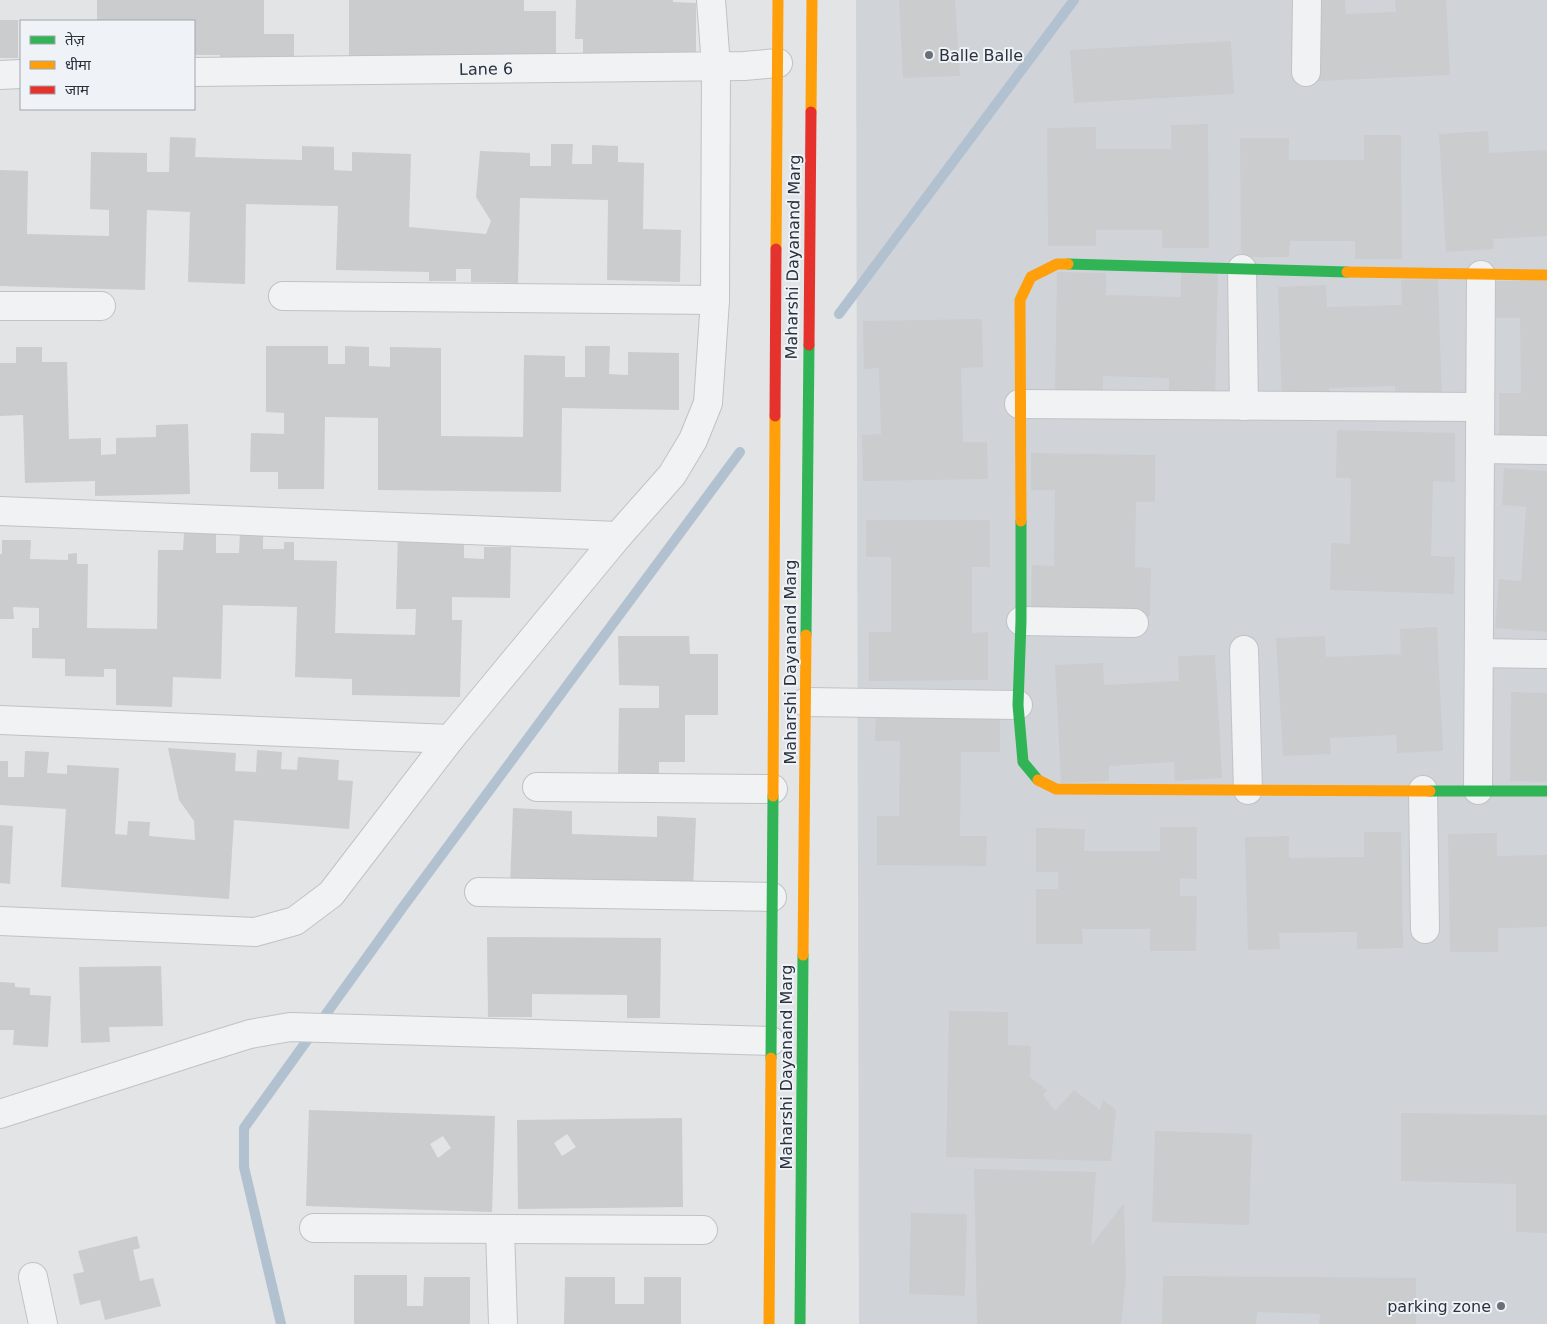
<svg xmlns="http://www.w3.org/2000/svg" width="1547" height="1324" font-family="'DejaVu Sans','Noto Sans Devanagari',sans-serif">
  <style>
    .built { fill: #d0d4d9 }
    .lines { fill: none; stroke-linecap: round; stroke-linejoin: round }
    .stream { stroke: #b2c1d0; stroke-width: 10 }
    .building { fill: #caccce; fill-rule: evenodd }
    .street-casing { stroke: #c0c2c4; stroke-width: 30 }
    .street { stroke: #f1f2f3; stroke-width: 28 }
    .fast { stroke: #30b455; stroke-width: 11 }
    .slow { stroke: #ff9f0a; stroke-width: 11 }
    .jam { stroke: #e5322d; stroke-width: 11 }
    .poi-dot { fill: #6a7079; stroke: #eff2f6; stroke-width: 2 }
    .labels { text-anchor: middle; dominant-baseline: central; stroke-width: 4; stroke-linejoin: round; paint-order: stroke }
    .poi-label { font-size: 16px; fill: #2a323e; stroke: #eff2f6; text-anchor: start }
    .street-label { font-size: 16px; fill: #2a323e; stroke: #eff2f6 }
  </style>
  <rect width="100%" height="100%" fill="#e2e4e6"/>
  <polygon class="built" points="856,0 1547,0 1547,1324 859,1324"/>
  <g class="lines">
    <g class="stream">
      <polyline points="839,314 1074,0"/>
      <polyline points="281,1324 244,1167 244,1128 403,907 740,452"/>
    </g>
  </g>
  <g class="building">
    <polygon points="97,0 264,0 264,34 294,34 294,57 256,57 256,67 220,67 220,55 194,55 194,21 97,21"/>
    <polygon points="349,0 524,0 524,11 556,11 556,65 349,63"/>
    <polygon points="576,0 673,0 673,2 696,3 696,61 583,60 583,39 575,39"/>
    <polygon points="899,0 955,0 960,76 903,78"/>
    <polygon points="1314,0 1345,0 1346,14 1396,12 1395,0 1446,0 1450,75 1318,81"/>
    <rect x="0" y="20" width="18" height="38"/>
    <polygon points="1231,41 1234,94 1074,103 1070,50"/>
    <polygon points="1208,124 1209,248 1162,248 1162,230 1096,230 1096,246 1048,246 1047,128 1096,127 1096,149 1171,149 1171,125"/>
    <polygon points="1488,131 1489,153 1547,150 1547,236 1493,239 1494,249 1446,252 1439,134"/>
    <polygon points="1364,135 1401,135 1402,259 1355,259 1355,241 1290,241 1289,257 1241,257 1240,138 1289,138 1289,160 1364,160"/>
    <polygon points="170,137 196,138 195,157 302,160 302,146 334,147 334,170 352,171 352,152 411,154 409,227 486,234 491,221 476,197 480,151 530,153 530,166 551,166 551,144 573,144 572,164 592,164 592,145 618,146 618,162 644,163 643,229 681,230 680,282 607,280 608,200 520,198 518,283 471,282 471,269 456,269 456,281 429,281 429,272 336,270 338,206 246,204 245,284 188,282 190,212 147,210 145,290 0,286 0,170 28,171 27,234 109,236 109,210 90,209 91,152 147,153 147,172 169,172"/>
    <polygon points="1057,272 1106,273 1106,295 1181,297 1181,272 1218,273 1215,397 1169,396 1169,378 1103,376 1103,391 1055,390"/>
    <polygon points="1438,279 1442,403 1396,405 1395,386 1329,388 1330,403 1282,405 1278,287 1326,285 1327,307 1402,305 1401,280"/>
    <polygon points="1495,281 1547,281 1547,441 1499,441 1499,393 1521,393 1520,318 1496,318"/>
    <polygon points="982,319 983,367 961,368 963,442 987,442 988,479 863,481 862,435 881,434 879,368 864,369 863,321"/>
    <polygon points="266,346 328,346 328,364 345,364 345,346 369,347 369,366 390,367 390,347 441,348 441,436 523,437 524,355 565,356 565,377 585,377 585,346 610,346 609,374 628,375 628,352 679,353 679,410 562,408 561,492 378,490 378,418 325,417 324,489 278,489 278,472 250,472 251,433 284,434 284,413 266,412"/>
    <polygon points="16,347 42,347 42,362 67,362 69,439 101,438 101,455 116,454 116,438 156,437 156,425 188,424 190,494 95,496 95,481 25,483 23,415 0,416 0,363 16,363"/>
    <polygon points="1337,430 1455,433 1455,482 1433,481 1431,556 1455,557 1454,594 1330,590 1331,543 1350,544 1351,478 1336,478"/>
    <polygon points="1031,453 1155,455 1155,502 1136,502 1135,567 1151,568 1150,616 1031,613 1032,565 1054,566 1055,490 1031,490"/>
    <polygon points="1504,468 1547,471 1547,632 1495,628 1499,579 1521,581 1526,507 1502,505"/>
    <polygon points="866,520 990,520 990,567 972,567 972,633 988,632 988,680 869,681 869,632 891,632 891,557 866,557"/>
    <polygon points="184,533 216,534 216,553 239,553 240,534 263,535 263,549 284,549 284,542 294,542 294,560 337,561 335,633 415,635 416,609 396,609 398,533 464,534 464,558 484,559 484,547 511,547 510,598 452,597 452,620 462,620 460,697 352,695 352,679 295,677 297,607 223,605 221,679 173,677 172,707 116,705 116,669 104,669 104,677 65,676 65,659 32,658 32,628 39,628 39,608 13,607 14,619 0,619 0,554 2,554 2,540 31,540 30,559 68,560 68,554 77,553 77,564 88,564 87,628 157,629 158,550 183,550"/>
    <polygon points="1437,627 1443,751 1397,753 1396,735 1330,738 1331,754 1283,756 1276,638 1325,636 1326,657 1401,654 1400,629"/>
    <polygon points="618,636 689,636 690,654 718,654 718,715 685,715 685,762 659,762 659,777 618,777 619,708 659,708 659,686 619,685"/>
    <polygon points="1215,655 1222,778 1175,781 1174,762 1109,766 1109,781 1061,783 1055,665 1103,663 1104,685 1179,681 1178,656"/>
    <polygon points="1511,692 1547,693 1547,782 1510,781"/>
    <polygon points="876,717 1000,719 1000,752 961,752 960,836 987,836 986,866 877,865 877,816 899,816 900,741 875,741"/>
    <polygon points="168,748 236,753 235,771 256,772 257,750 282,752 281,769 297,770 298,757 339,760 338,780 353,781 349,829 234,820 229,899 61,887 66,809 0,805 0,761 8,761 8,777 24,777 25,751 49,752 47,773 67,774 67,765 119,768 115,834 127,835 128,821 150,822 149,836 195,840 194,821 179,800"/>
    <polygon points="513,808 572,811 572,834 657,837 657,816 696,818 693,890 510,883"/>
    <polygon points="0,825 13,826 10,884 0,883"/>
    <polygon points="1160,827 1197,827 1197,879 1180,878 1180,896 1197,896 1196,951 1150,951 1150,929 1082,929 1083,944 1036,944 1036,889 1058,889 1058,872 1036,872 1036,828 1085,829 1084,851 1160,851"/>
    <polygon points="1364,832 1401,832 1403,948 1357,949 1357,932 1279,933 1280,949 1248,950 1245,837 1289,836 1289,858 1364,857"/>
    <polygon points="1497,833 1497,856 1547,855 1547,927 1498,928 1498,952 1450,952 1448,834"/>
    <polygon points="487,937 661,938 660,1018 627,1018 627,995 532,994 532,1017 488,1017"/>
    <polygon points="161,966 163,1026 109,1027 110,1042 81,1043 79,967"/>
    <polygon points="0,982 15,983 15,987 30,988 30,995 51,996 48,1047 13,1045 14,1030 0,1030"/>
    <polygon points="949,1011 1008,1012 1008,1045 1031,1046 1030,1077 1047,1090 1043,1095 1055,1111 1074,1090 1100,1110 1103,1100 1116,1110 1111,1161 946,1157"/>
    <path d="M 309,1110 L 495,1116 L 492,1212 L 306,1206 ZM 443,1136 L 451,1148 L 438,1158 L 430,1144 Z"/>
    <polygon points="1401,1113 1547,1115 1547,1233 1516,1232 1516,1184 1401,1181"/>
    <path d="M 682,1118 L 683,1207 L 518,1209 L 517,1120 ZM 567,1134 L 576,1147 L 562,1156 L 554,1143 Z"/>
    <polygon points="1155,1131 1252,1134 1249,1225 1152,1222"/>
    <polygon points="974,1169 1096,1172 1091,1246 1124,1203 1126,1278 1121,1324 977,1324"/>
    <polygon points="911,1213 967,1214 965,1296 909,1294"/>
    <polygon points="137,1236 140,1248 133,1250 140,1281 153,1278 161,1306 105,1320 100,1300 80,1305 73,1274 84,1272 78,1251"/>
    <polygon points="354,1275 407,1275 407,1306 423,1306 424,1277 470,1277 470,1324 354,1324"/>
    <polygon points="1163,1276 1416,1278 1416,1324 1319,1324 1320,1314 1257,1312 1256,1324 1162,1324"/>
    <polygon points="565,1277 615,1277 615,1304 644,1304 644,1277 681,1277 681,1324 564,1324"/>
  </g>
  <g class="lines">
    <defs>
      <g id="street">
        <polyline points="194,72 744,66 778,63"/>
        <polyline points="1306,72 1307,0"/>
        <polyline points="0,75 21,74"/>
        <polyline points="1242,269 1244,406"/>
        <polyline points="283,296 715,300"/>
        <polyline points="0,306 101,306"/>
        <polyline points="1019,404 1480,407"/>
        <polyline points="1480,449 1547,450"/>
        <polyline points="0,511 618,536"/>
        <polyline points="1021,621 1134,623"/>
        <polyline points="1244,650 1248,790"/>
        <polyline points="1479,653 1547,654"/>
        <polyline points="806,702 1018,705"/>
        <polyline points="0,720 450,739"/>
        <polyline points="537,787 773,789"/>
        <polyline points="1423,790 1425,929"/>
        <polyline points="1478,790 1481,275"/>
        <polyline points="479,892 772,897"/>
        <polyline points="0,921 255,932 295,921 331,894 450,739 618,536 672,475 693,440 708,403 715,300 716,66 711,0"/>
        <polyline points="0,1114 205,1048 250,1034 290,1027 771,1041"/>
        <polyline points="314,1228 703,1230"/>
        <polyline points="500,1229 503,1324"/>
        <polyline points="33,1277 43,1324"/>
      </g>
    </defs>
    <use href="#street" class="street-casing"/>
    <use href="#street" class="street"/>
    <g class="fast">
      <polyline points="1068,264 1347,272"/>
      <polyline points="1021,521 1021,621 1018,705 1023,762 1038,780"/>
      <polyline points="806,635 809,345"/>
      <polyline points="1430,791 1547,791"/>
      <polyline points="771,1058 773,796"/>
      <polyline points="800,1324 803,955"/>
    </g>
    <g class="slow">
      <polyline points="811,112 812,0"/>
      <polyline points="776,249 778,0"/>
      <polyline points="1347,272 1547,275"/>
      <polyline points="1021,521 1020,300 1031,277 1057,264 1068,264"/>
      <polyline points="1038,780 1056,789 1430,791"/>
      <polyline points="773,796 775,416"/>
      <polyline points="803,955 806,635"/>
      <polyline points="769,1324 771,1058"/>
    </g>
    <g class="jam">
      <polyline points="809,345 811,112"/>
      <polyline points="775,416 776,249"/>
    </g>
  </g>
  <g class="poi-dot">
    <circle cx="929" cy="55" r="5"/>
    <circle cx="1501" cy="1306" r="5"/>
  </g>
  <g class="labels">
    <g class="poi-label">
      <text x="939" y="55">Balle Balle</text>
      <text x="1491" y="1306" text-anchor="end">parking zone</text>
    </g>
    <g class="street-label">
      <text transform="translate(486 69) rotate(-1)">Lane 6</text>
      <text transform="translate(793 257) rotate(-89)">Maharshi Dayanand Marg</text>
      <text transform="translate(790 662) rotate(-90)">Maharshi Dayanand Marg</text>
      <text transform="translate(786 1067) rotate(-90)">Maharshi Dayanand Marg</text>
    </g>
  </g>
  <rect x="20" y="20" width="175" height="90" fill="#eff2f6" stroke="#a0a5ac"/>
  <rect x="30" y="36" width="25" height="8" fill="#30b455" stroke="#a0a5ac"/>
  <text x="65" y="45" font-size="15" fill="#2a323e">तेज़</text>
  <rect x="30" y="61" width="25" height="8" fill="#ff9f0a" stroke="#a0a5ac"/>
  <text x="65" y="70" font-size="15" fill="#2a323e">धीमा</text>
  <rect x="30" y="86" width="25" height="8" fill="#e5322d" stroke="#a0a5ac"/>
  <text x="65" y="95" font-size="15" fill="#2a323e">जाम</text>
</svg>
